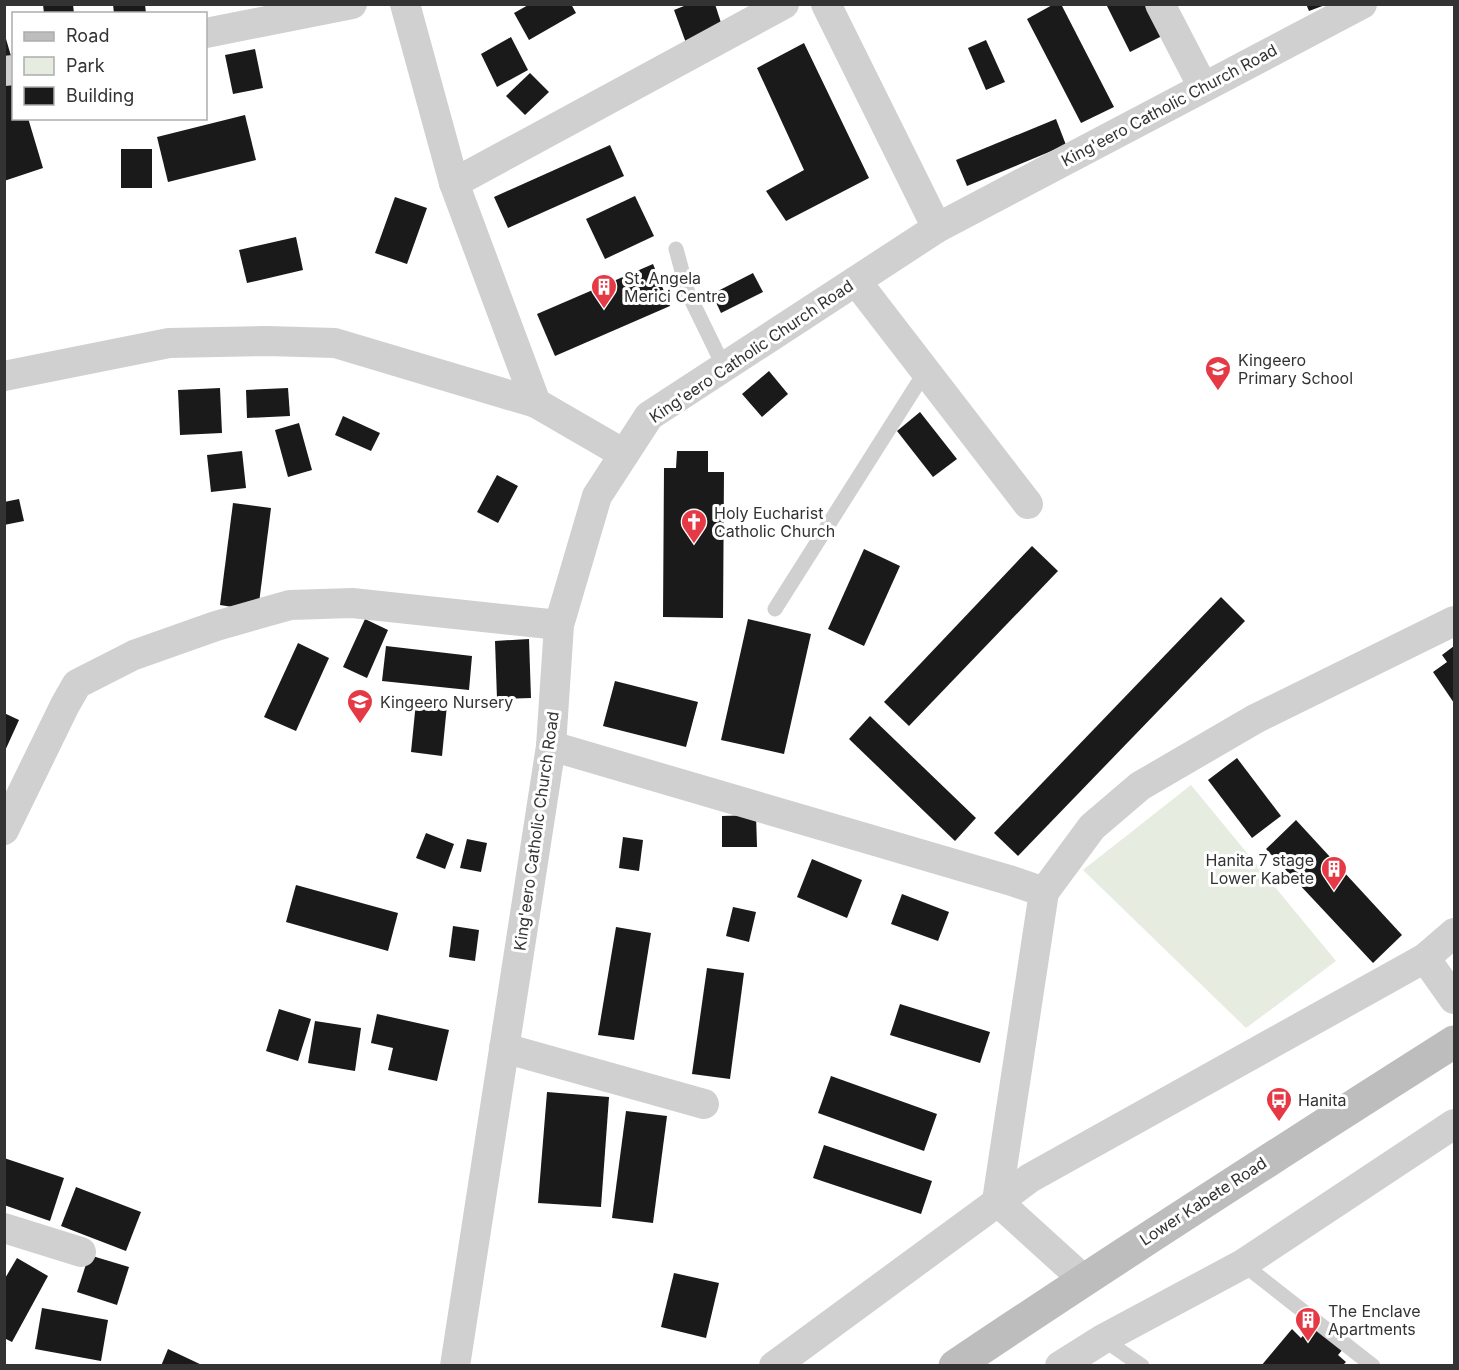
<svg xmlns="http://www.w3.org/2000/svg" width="1459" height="1370" font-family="Inter,sans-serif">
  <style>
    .green { fill: #e6ecdf }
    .building { fill: #1a1a1a }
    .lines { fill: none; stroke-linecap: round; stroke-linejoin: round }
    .service { stroke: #d0d0d0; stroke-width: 15 }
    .minor { stroke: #d0d0d0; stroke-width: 30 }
    .secondary { stroke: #bdbdbd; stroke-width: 33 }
    .labels { text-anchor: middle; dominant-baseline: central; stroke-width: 6; stroke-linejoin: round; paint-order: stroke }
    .street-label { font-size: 16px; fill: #333; stroke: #fff }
    .poi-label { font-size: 16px; fill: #333; stroke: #fff; text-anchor: start }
  </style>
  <rect width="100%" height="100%" fill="#fff"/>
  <polygon class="green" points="1191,785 1336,961 1246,1028 1083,870"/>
  <g class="building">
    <polygon points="43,4 73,4 74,14 44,14"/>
    <polygon points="113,4 145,4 146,14 114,14"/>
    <polygon points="530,4 571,4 576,13 529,40 514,13"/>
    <polygon points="689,4 715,4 723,29 686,43 674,10"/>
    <polygon points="1054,4 1061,4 1114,107 1081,123 1027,19"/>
    <polygon points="1106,4 1149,4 1164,35 1130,52"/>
    <polygon points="1306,4 1325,4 1325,5 1309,11"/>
    <polygon points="4,32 11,56 4,58"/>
    <polygon points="511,37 528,70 497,87 481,54"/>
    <polygon points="986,40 1005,82 986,90 968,48"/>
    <polygon points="804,43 869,178 786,221 766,191 804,170 757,68"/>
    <polygon points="255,49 263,88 233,94 225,55"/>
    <polygon points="530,73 549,92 525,115 506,96"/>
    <polygon points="14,74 14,118 28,118 43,168 4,181 4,77"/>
    <polygon points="245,115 256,160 168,182 157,137"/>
    <polygon points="1056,119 1066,145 967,186 956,160"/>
    <polygon points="610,145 624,176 508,228 494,197"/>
    <rect x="121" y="149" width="31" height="39"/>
    <polygon points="635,196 654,236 605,259 586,219"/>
    <polygon points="395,197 427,208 407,264 375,253"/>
    <polygon points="296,237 303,270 247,283 239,250"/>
    <polygon points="653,264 670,306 555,356 537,314"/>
    <polygon points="753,273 763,292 721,313 712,294"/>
    <polygon points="769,371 788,394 762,417 742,394"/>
    <polygon points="220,388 222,433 180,435 178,390"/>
    <polygon points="288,388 290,416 247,418 246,390"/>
    <polygon points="920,412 957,459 933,477 897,431"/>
    <polygon points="343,416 380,433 371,451 335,435"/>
    <polygon points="299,423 312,470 288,477 275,430"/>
    <polygon points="242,451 246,488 211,492 207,455"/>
    <polygon points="677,451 708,451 708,472 724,472 723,618 663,617 664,468 676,468"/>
    <polygon points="497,475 518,486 498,523 477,512"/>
    <polygon points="19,499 24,521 4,525 4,502"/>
    <polygon points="233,503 271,508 258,611 220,605"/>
    <polygon points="1032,546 1058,571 909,726 884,702"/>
    <polygon points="864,549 900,566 864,646 828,629"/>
    <polygon points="1221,597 1245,621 1018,856 994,833"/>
    <polygon points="365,619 388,630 367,678 343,667"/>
    <polygon points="748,619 811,634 784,754 721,740"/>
    <polygon points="529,639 531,698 497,699 495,641"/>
    <polygon points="298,643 329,658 296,731 264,717"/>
    <polygon points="386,646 472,656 469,690 382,681"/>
    <polygon points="1454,646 1454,703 1433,672 1447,662 1442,655"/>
    <polygon points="615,681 698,702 686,747 603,726"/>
    <polygon points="416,702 447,705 442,756 411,752"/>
    <polygon points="4,713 19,720 4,753"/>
    <polygon points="870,716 976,818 955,841 849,739"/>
    <polygon points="1237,758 1281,816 1252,838 1208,780"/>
    <polygon points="756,815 757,847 722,847 722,816"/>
    <polygon points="1296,820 1402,935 1373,963 1266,849"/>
    <polygon points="426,833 454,844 445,869 416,858"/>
    <polygon points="623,837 643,840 639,871 619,868"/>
    <polygon points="467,839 487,843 481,872 460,868"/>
    <polygon points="812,859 862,880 847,918 797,897"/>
    <polygon points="296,885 398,913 388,951 286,922"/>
    <polygon points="902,894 949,912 938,941 891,924"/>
    <polygon points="733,907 756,912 749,942 726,936"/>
    <polygon points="453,926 479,930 475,961 449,957"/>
    <polygon points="616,927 651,933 634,1040 598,1035"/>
    <polygon points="707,968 744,973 730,1079 692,1074"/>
    <polygon points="900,1004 990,1032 980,1063 890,1035"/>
    <polygon points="279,1009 311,1019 298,1061 266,1051"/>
    <polygon points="377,1014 449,1030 437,1081 388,1070 393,1048 371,1043"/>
    <polygon points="315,1021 361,1028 355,1071 308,1063"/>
    <polygon points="831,1076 937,1114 924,1151 818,1113"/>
    <polygon points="547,1092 609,1097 601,1207 538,1203"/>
    <polygon points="626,1111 667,1116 653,1223 612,1218"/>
    <polygon points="824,1145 932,1181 921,1214 813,1178"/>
    <polygon points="4,1158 64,1178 50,1221 4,1205"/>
    <polygon points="76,1187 141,1212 126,1251 61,1226"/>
    <polygon points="89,1255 129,1267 117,1305 77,1292"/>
    <polygon points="17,1258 48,1276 12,1342 4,1338 4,1280"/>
    <polygon points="674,1273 719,1283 706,1338 661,1327"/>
    <polygon points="42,1308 108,1320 101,1361 35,1349"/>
    <polygon points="1314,1323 1343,1349 1338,1355 1346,1362 1342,1366 1261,1366 1292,1329 1301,1338"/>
    <polygon points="168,1349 204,1366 161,1366"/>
  </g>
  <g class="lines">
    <g class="service">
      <polyline points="676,249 688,293 724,367"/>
      <polyline points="775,609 925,372"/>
      <polyline points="1243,1264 1373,1366"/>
      <polyline points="1103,1339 1142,1366"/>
    </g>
    <g class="minor">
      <polyline points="405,4 454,183 536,403"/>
      <polyline points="826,4 937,228"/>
      <polyline points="1160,4 1203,87"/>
      <polyline points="206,33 352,4"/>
      <polyline points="4,71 14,70"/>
      <polyline points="454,183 784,4"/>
      <polyline points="856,281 1028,504"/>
      <polyline points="4,376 169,343 267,341 335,343 536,403 624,454"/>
      <polyline points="551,746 1012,881 1044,892 997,1201 1083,1279"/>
      <polyline points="4,830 65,705 77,684 134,655 216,626 290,605 352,603 559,625"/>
      <polyline points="1044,892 1092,827 1140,786 1255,719 1454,621"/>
      <polyline points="1425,958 1454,999"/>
      <polyline points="504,1048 704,1104"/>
      <polyline points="4,1228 81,1252"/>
      <polyline points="455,1366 551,746 559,625 597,496 649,416 937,228 1362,4"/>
      <polyline points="774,1366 1030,1178 1425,958 1454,933"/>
      <polyline points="1060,1366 1103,1339 1243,1264 1454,1124"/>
    </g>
    <path class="secondary" d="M 955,1366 C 1120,1255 1287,1148 1454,1042"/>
  </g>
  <defs>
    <symbol id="building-pin" viewBox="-11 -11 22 30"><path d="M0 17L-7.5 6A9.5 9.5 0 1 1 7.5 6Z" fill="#e63946" stroke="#fff"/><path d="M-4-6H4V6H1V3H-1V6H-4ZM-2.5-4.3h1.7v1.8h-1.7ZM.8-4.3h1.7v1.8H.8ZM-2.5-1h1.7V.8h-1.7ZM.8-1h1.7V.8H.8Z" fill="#fff"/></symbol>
    <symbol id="school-pin" viewBox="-11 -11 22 30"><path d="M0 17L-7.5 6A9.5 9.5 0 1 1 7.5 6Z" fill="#e63946" stroke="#fff"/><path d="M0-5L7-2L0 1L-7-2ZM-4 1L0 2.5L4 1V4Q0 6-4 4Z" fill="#fff"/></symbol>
    <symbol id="church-pin" viewBox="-11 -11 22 30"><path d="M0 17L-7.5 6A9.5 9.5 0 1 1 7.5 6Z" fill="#e63946" stroke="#fff"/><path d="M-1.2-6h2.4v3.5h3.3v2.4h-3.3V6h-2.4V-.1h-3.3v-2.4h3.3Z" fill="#fff"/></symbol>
    <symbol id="bus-pin" viewBox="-11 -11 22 30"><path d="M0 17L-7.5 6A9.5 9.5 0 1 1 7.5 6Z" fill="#e63946" stroke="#fff"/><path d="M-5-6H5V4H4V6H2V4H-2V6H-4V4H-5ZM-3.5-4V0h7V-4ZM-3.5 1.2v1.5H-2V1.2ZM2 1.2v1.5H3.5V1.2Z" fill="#fff"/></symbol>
  </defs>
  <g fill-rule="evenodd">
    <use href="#building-pin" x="589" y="272" width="30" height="40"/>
    <use href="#school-pin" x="1203" y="354" width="30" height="40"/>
    <use href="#church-pin" x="679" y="507" width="30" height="40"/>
    <use href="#school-pin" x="345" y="687" width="30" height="40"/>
    <use href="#building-pin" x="1319" y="854" width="30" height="40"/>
    <use href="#bus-pin" x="1264" y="1085" width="30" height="40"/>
    <use href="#building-pin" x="1293" y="1305" width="30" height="40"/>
  </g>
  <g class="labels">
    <g class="street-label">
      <text transform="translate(1169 105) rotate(-28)">King'eero Catholic Church Road</text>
      <text transform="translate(751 351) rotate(-34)">King'eero Catholic Church Road</text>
      <text transform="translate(536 831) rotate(-82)">King'eero Catholic Church Road</text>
      <text transform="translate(1203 1201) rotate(-33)">Lower Kabete Road</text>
    </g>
    <g class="poi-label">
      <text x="624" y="278">St. Angela<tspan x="624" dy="18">Merici Centre</tspan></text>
      <text x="1238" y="360">Kingeero<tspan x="1238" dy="18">Primary School</tspan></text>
      <text x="714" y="513">Holy Eucharist<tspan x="714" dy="18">Catholic Church</tspan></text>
      <text x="380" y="702">Kingeero Nursery</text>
      <text x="1314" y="860" text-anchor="end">Hanita 7 stage<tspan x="1314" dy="18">Lower Kabete</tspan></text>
      <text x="1298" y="1100">Hanita</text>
      <text x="1328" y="1311">The Enclave<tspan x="1328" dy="18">Apartments</tspan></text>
    </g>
  </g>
  <rect width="1459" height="1370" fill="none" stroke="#333333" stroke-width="12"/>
  <rect x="12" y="12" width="195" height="108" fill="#ffffff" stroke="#adadad" stroke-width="1.5"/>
  <rect x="24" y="32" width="30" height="9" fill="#bdbdbd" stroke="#adadad" stroke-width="1.5"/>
  <text x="66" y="42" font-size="18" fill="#333333">Road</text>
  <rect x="24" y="57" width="30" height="18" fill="#e6ecdf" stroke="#adadad" stroke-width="1.5"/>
  <text x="66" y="72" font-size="18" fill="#333333">Park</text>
  <rect x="24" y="87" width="30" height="18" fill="#1a1a1a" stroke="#adadad" stroke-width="1.5"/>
  <text x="66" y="102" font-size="18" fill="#333333">Building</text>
</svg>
